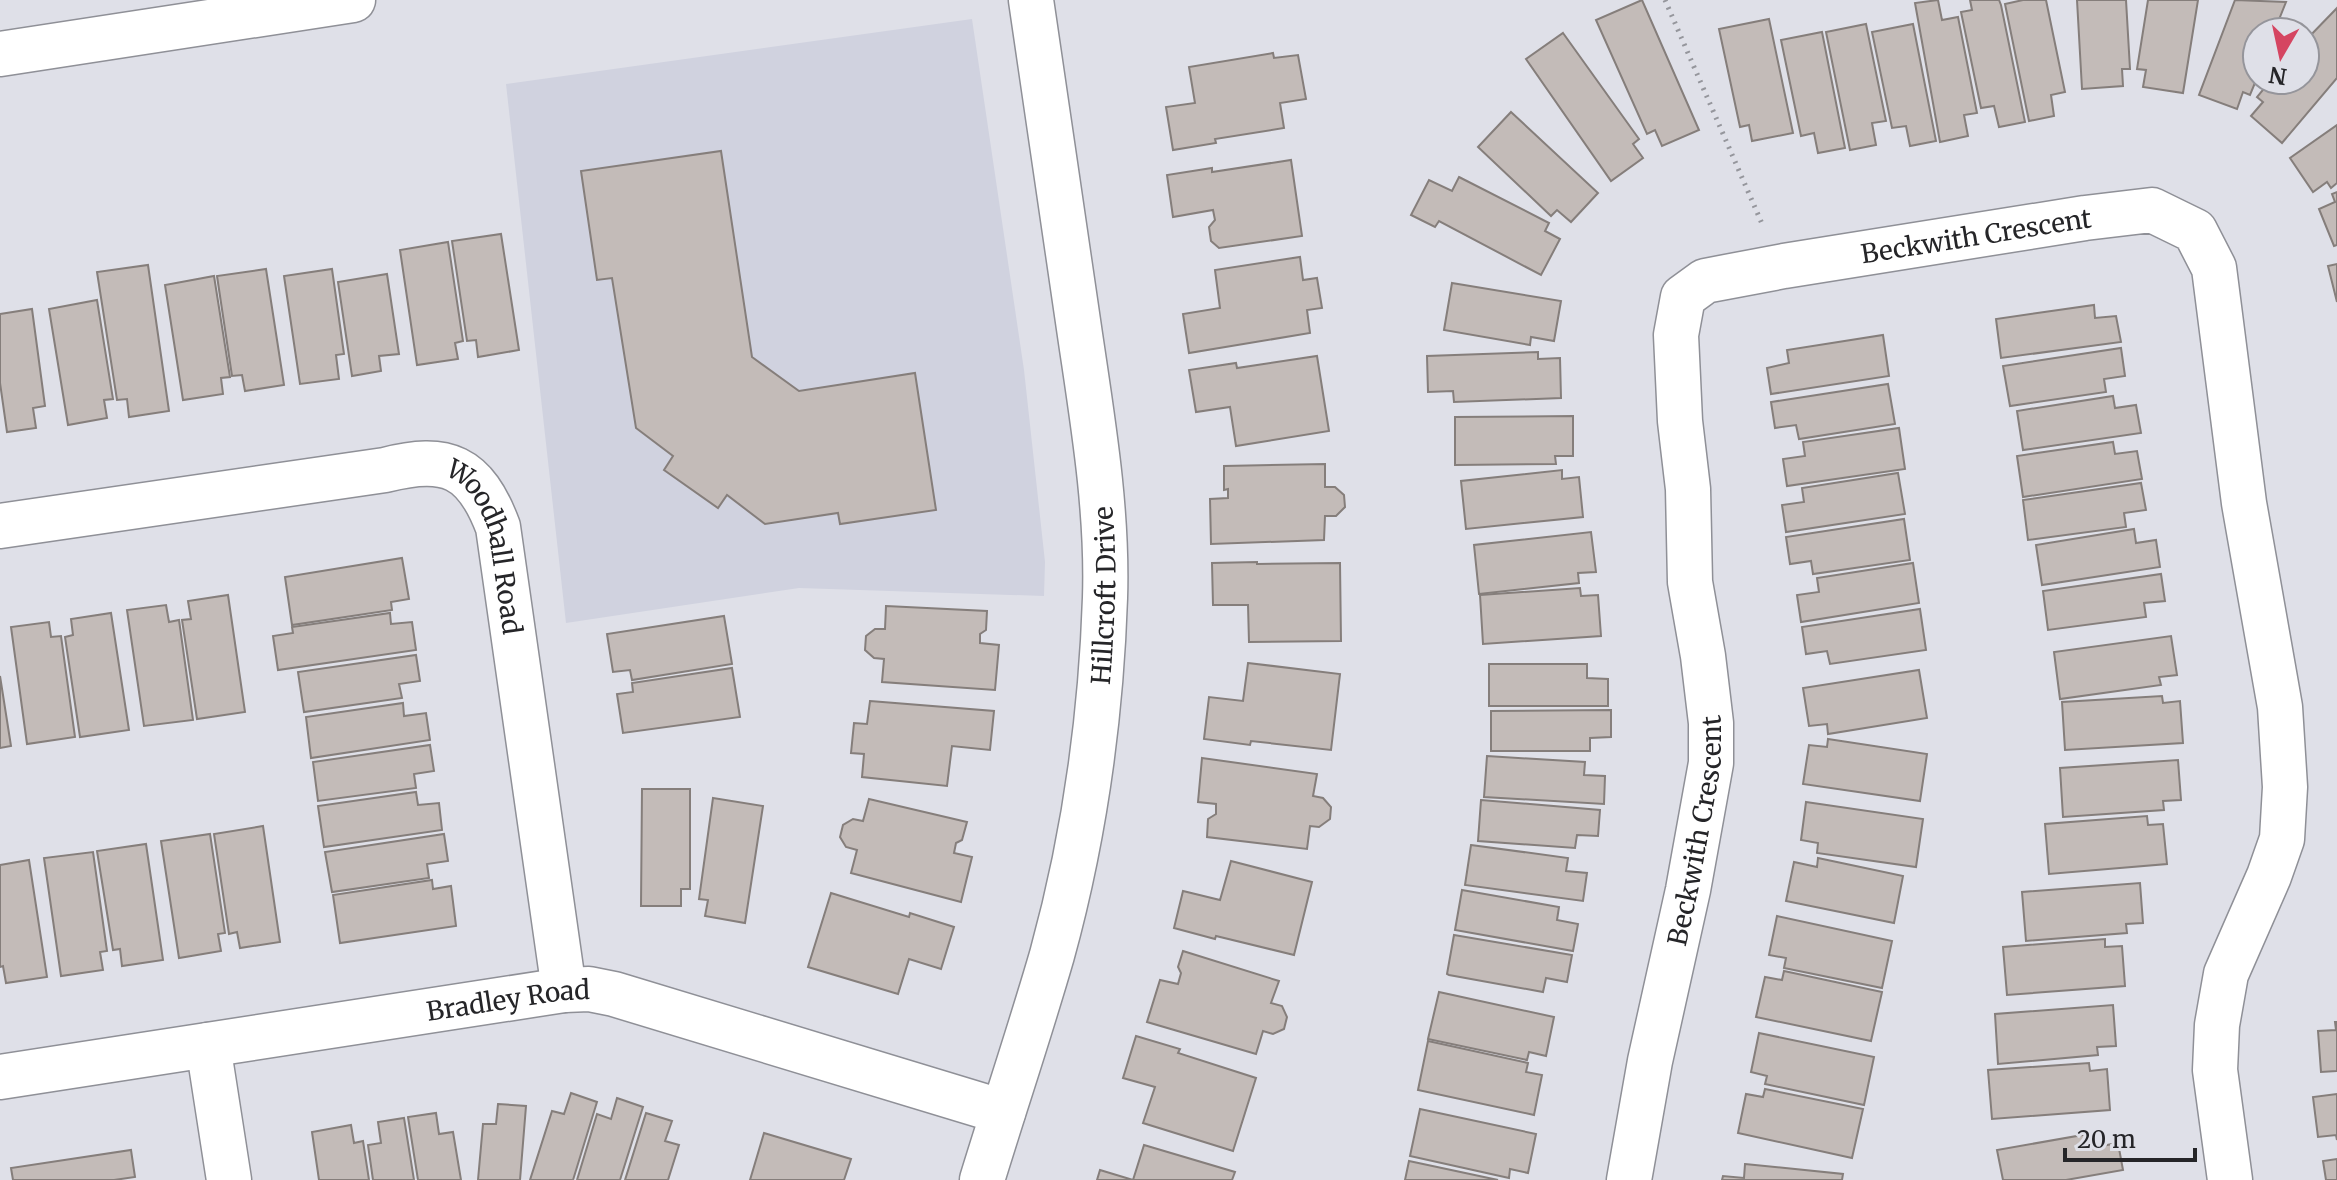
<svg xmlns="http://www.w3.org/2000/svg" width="2337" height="1180" font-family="Merriweather,serif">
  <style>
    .built { fill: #d0d2df }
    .building { fill: #c3bbb8; stroke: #857e7b; stroke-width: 2 }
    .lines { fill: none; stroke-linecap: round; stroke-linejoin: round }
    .minor-casing { stroke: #8f9097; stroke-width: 47 }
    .major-casing { stroke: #8f9097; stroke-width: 47 }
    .path { stroke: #95969c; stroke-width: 5; stroke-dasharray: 2 6; stroke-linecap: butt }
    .minor { stroke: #fff; stroke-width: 44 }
    .major { stroke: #fff; stroke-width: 44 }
    .labels { text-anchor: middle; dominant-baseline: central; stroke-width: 7; stroke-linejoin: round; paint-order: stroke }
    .street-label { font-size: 26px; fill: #252528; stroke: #dfe0e8 }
  </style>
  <rect width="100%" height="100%" fill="#dfe0e8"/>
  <polygon class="built" points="972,19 1024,370 1045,562 1044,596 799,588 566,623 506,84"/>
  <g class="building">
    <polygon points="1642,0 1699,130 1662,146 1655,130 1647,134 1596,20"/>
    <polygon points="1938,0 1942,20 1958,17 1977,113 1964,115 1968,136 1940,142 1915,3"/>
    <polygon points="1970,0 1999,0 2001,5 2025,122 1999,127 1994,106 1981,108 1961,12 1972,10"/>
    <polygon points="2023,0 2046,0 2065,92 2051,95 2054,116 2029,121 2005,4"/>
    <polygon points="2077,0 2126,0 2130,69 2122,69 2123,86 2082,89"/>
    <polygon points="2148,0 2198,0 2183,93 2143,87 2146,70 2137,69"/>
    <polygon points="2235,0 2286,2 2274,32 2257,32 2257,78 2250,95 2243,92 2237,109 2199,95"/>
    <polygon points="2337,8 2337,78 2282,143 2251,116 2263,102 2257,97 2271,80 2305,80 2305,41"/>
    <polygon points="1769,19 1793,133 1752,141 1749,125 1740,127 1719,29"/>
    <polygon points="1866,24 1886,121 1872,123 1876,145 1850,150 1826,32"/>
    <polygon points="1913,24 1936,141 1910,146 1906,126 1892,128 1872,32"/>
    <polygon points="1822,32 1845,148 1818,153 1814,133 1801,136 1781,40"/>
    <polygon points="1563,33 1639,139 1633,144 1643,158 1611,181 1526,59"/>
    <polygon points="1273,53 1274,58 1298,55 1306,99 1280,103 1284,128 1215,139 1216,143 1173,150 1166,107 1195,103 1189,67"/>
    <polygon points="1511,112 1598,193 1571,222 1557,210 1551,216 1478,147"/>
    <polygon points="2337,125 2337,183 2331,188 2327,182 2313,192 2290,158"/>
    <polygon points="721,151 752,357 799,391 915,373 936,510 840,524 838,513 765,524 727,495 718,508 664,470 673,456 636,428 612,278 597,280 581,171"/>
    <polygon points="1291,160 1302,236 1219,248 1211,241 1209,227 1215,220 1213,210 1173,217 1167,175 1212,168 1212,172"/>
    <polygon points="1459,177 1549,223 1545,231 1560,239 1541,275 1439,221 1435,227 1411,215 1429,180 1452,191"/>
    <polygon points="2337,192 2337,245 2334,246 2319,209 2335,202 2332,194"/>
    <polygon points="501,234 519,350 478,357 476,340 467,341 452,241"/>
    <polygon points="448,242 463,341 455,343 458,359 417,365 400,250"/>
    <polygon points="1300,257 1303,280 1317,278 1322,308 1307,310 1310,333 1189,353 1183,314 1220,308 1215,270"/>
    <polygon points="2337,264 2337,302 2328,266"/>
    <polygon points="148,265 169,411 129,417 127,399 117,400 97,272"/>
    <polygon points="266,269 284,385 245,391 242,375 232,376 217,276"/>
    <polygon points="332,269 344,354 336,355 339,379 300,384 284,276"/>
    <polygon points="387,274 399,354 379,356 381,371 352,376 338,282"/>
    <polygon points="214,276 230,377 221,378 223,394 183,400 165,285"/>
    <polygon points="1452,283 1561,301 1554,341 1531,337 1530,345 1444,330"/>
    <polygon points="97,300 113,399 104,400 107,418 68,425 49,309"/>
    <polygon points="2094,305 2095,318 2116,316 2121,342 2001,358 1996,319"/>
    <polygon points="32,309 45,406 33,408 36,428 7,432 0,383 0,314"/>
    <polygon points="1883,335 1889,376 1771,394 1767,368 1789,363 1787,350"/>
    <polygon points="2121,348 2125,376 2104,379 2106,392 2010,406 2003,366"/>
    <polygon points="1538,352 1538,359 1560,358 1561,398 1454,402 1453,391 1428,392 1427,356"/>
    <polygon points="1317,356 1329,431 1236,446 1230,407 1196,412 1189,370 1236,363 1237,368"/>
    <polygon points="1888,384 1895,424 1799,439 1796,425 1775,428 1771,402"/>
    <polygon points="2113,396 2115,408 2136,405 2141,433 2023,450 2017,411"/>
    <polygon points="1573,416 1573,456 1555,456 1556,464 1455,465 1455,417"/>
    <polygon points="1899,428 1905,469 1787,486 1783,459 1805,456 1803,442"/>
    <polygon points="2113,442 2115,454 2137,451 2142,479 2023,497 2017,456"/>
    <polygon points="1325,464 1325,487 1335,487 1344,495 1345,507 1336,516 1325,516 1324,540 1211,544 1210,499 1228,498 1228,489 1224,490 1224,466"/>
    <polygon points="1562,470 1562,479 1579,477 1583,517 1466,529 1461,481"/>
    <polygon points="1898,473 1905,514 1786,532 1782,505 1804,502 1802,488"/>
    <polygon points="2141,483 2146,510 2124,513 2126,527 2028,540 2023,500"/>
    <polygon points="1904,519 1910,560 1813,574 1811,561 1790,564 1786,537"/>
    <polygon points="2134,529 2136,543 2156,540 2160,567 2042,585 2036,545"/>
    <polygon points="1591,532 1596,572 1578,573 1579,583 1479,594 1474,545"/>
    <polygon points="402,558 409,599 391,602 392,610 292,625 285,577"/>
    <polygon points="1257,562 1257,564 1340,563 1341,641 1249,642 1248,605 1213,605 1212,563"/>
    <polygon points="1913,563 1919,603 1801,622 1797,595 1819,592 1817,578"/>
    <polygon points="2161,574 2165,601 2144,603 2146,617 2048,630 2043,591"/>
    <polygon points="1580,588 1581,596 1598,595 1601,636 1483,644 1480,595"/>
    <polygon points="228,595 245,712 197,719 182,620 191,619 188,601"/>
    <polygon points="166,605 169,622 179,620 193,720 144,726 127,610"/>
    <polygon points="886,606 987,611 986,630 980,634 980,643 999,645 995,690 882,682 884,659 874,658 865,650 866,636 875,629 885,629"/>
    <polygon points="1920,609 1926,650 1830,664 1827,651 1806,654 1802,627"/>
    <polygon points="111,613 129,730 80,737 65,637 73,635 71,619"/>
    <polygon points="390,613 391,624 412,622 416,650 278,670 273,636 293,633 292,627"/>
    <polygon points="724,616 732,664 632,680 630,670 613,672 607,634"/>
    <polygon points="49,622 51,637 61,636 75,737 27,744 11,627"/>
    <polygon points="2171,636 2177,675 2159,677 2161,685 2060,699 2054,652"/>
    <polygon points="416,655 420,681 399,684 402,698 304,712 298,672"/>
    <polygon points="1248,663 1340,674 1331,750 1251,741 1250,745 1204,739 1209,697 1243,701"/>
    <polygon points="1489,664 1587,664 1587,678 1608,679 1608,706 1489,706"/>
    <polygon points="732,668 740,717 623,733 617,694 633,692 632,683"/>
    <polygon points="1919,670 1927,718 1828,734 1827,724 1809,726 1803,688"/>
    <polygon points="0,676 11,746 0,748"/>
    <polygon points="2162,696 2163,703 2180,701 2183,743 2065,750 2062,702"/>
    <polygon points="870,701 994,711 990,750 952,746 947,786 862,777 864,754 851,753 854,723 867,724"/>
    <polygon points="403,703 404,716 426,713 430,740 311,758 306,717"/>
    <polygon points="1611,710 1611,737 1590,738 1590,751 1491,751 1491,711"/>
    <polygon points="1828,739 1927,754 1920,801 1803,784 1809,745 1827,747"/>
    <polygon points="430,745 434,771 414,774 416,788 318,801 313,762"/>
    <polygon points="1487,756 1585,762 1584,775 1605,776 1604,804 1484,797"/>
    <polygon points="1202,758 1317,774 1313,796 1323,798 1331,807 1330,819 1319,827 1310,826 1307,849 1207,837 1208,819 1216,814 1216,804 1198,802"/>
    <polygon points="2178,760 2181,800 2163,801 2164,810 2063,817 2060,768"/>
    <polygon points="642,789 690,789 690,889 681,889 681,906 641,906"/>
    <polygon points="416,792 418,805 439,803 442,830 324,847 318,806"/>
    <polygon points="713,798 763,806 745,923 705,916 708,900 699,899"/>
    <polygon points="869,799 967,822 962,840 956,843 954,853 972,857 961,902 851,873 857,850 846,847 840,837 843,825 853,819 863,821"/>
    <polygon points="1481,800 1600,810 1598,836 1577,835 1575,848 1478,841"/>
    <polygon points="1806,802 1923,819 1916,867 1817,853 1818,843 1801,840"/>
    <polygon points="2147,816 2148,825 2163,824 2167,864 2049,874 2045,824"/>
    <polygon points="263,826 280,942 240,948 237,932 229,934 214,834"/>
    <polygon points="210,834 225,933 218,934 221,951 179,958 161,841"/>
    <polygon points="444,834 448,861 427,864 429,878 332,892 325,852"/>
    <polygon points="146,844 163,960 122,966 120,949 113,950 97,851"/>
    <polygon points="1471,845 1568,858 1566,871 1587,873 1583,901 1465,885"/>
    <polygon points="93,852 107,951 100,952 103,970 61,976 44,858"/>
    <polygon points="1818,858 1903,876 1894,923 1786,901 1794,862 1817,867"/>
    <polygon points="29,860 47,977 6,983 3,966 0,967 0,865"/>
    <polygon points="1231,861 1312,882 1294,955 1216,936 1215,939 1174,928 1183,891 1220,900"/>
    <polygon points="432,880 433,889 451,886 456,926 340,943 333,895"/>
    <polygon points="2140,883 2143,923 2126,924 2127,933 2026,941 2022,892"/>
    <polygon points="1462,890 1559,907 1557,920 1578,924 1573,951 1455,930"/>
    <polygon points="831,893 909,917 910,913 954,927 941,969 909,959 898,994 808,967"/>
    <polygon points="1777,916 1892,941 1882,988 1784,968 1786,958 1769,955"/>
    <polygon points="1454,935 1572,955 1567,982 1546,978 1543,992 1449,975 1447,974"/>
    <polygon points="2105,939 2105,947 2122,946 2125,986 2007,995 2003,947"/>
    <polygon points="1183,951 1279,981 1271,1003 1282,1006 1287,1017 1284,1029 1273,1034 1263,1031 1256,1054 1147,1022 1160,980 1178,984 1181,973 1178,967"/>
    <polygon points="1784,971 1882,992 1871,1041 1756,1017 1765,977 1782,980"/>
    <polygon points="1439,992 1554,1017 1546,1056 1529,1052 1527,1060 1428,1039"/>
    <polygon points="2113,1005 2116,1046 2097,1047 2098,1055 1998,1064 1995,1014"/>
    <polygon points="2335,1022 2337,1022 2337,1071 2321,1072 2318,1031 2336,1030"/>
    <polygon points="1759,1033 1874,1057 1864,1105 1765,1084 1767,1076 1751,1072"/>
    <polygon points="1136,1036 1180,1049 1178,1053 1256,1078 1233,1151 1143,1123 1155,1087 1123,1078"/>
    <polygon points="1428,1041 1528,1063 1526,1072 1542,1075 1534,1115 1418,1090"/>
    <polygon points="2089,1063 2090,1071 2107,1069 2110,1110 1992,1119 1988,1070"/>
    <polygon points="1765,1089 1863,1109 1852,1158 1738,1133 1746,1094 1763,1097"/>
    <polygon points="571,1093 597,1102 573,1180 530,1180 552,1111 564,1114"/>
    <polygon points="2337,1094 2337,1140 2336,1135 2318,1137 2313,1097"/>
    <polygon points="617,1098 643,1107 620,1180 577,1180 597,1114 611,1119"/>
    <polygon points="498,1104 526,1106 520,1180 478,1180 483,1124 496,1124"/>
    <polygon points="1420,1109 1536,1134 1528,1173 1510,1169 1509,1178 1410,1156"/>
    <polygon points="436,1113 439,1134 453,1132 461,1180 418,1180 408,1117"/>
    <polygon points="646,1113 672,1121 665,1141 679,1145 668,1180 625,1180"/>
    <polygon points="404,1118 414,1180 373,1180 368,1145 381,1143 378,1122"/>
    <polygon points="351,1125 354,1143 363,1141 369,1180 319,1180 312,1132"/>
    <polygon points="764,1133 851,1159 844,1180 750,1180"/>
    <polygon points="2094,1133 2096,1147 2118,1143 2123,1170 2066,1180 2003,1180 1997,1150"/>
    <polygon points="1144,1145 1235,1172 1232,1180 1133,1180"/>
    <polygon points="131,1150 135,1177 114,1180 13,1180 11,1168"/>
    <polygon points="2337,1159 2337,1180 2326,1180 2323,1161"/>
    <polygon points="1409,1161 1498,1180 1405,1180"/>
    <polygon points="1745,1164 1843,1174 1842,1180 1722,1180 1723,1176 1744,1178"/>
    <polygon points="1100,1170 1133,1180 1097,1180"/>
  </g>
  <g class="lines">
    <defs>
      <g id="minor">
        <path id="s1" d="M 0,526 L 385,470 C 447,454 475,466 498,527 L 564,990"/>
        <polyline points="208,1045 229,1180"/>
        <path id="s2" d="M 0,1077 L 564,990 L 589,989 L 614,994 L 1003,1112"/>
        <path id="s3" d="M 982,1180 C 1005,1105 1030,1031 1052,955 C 1084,839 1101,718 1105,598 C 1108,508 1092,417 1079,328 C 1063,219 1047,109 1031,0"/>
        <path id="s4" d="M 1629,1180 L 1650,1061 L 1688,890 L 1711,763 L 1711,723 L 1703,656 L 1690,582 L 1688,489 L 1680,421 L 1676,335 L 1683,297 L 1705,281 L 1784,266 L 2085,218 L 2152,210 L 2195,231 L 2214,268 L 2244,503 L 2280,707 L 2285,787 L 2282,839 L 2269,876 L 2226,974 L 2217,1025 L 2215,1070 L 2230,1180"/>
      </g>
      <polyline id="major" points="0,54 353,0"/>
    </defs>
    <use href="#minor" class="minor-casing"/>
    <use href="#major" class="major-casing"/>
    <polyline class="path" points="1665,0 1763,226"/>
    <use href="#minor" class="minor"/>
    <use href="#major" class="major"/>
  </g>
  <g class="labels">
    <g class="street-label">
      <text stroke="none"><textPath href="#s4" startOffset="1196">Beckwith Crescent</textPath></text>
      <text stroke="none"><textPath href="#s1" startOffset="548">Woodhall Road</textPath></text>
      <text stroke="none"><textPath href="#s3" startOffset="600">Hillcroft Drive</textPath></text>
      <text stroke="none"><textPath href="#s4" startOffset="356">Beckwith Crescent</textPath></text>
      <text stroke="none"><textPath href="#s2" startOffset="514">Bradley Road</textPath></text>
    </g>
  </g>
  <g transform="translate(2281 56) rotate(189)"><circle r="38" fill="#dfe0e8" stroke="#95959b" stroke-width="2"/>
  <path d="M0-6L14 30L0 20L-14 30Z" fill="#d54561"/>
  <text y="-12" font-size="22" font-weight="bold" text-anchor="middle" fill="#252528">N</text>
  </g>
  <path d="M2065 1148v12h130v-12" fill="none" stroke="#252528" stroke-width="4"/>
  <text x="2077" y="1148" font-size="24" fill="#252528" stroke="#dfe0e8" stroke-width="6" paint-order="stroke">20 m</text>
</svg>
